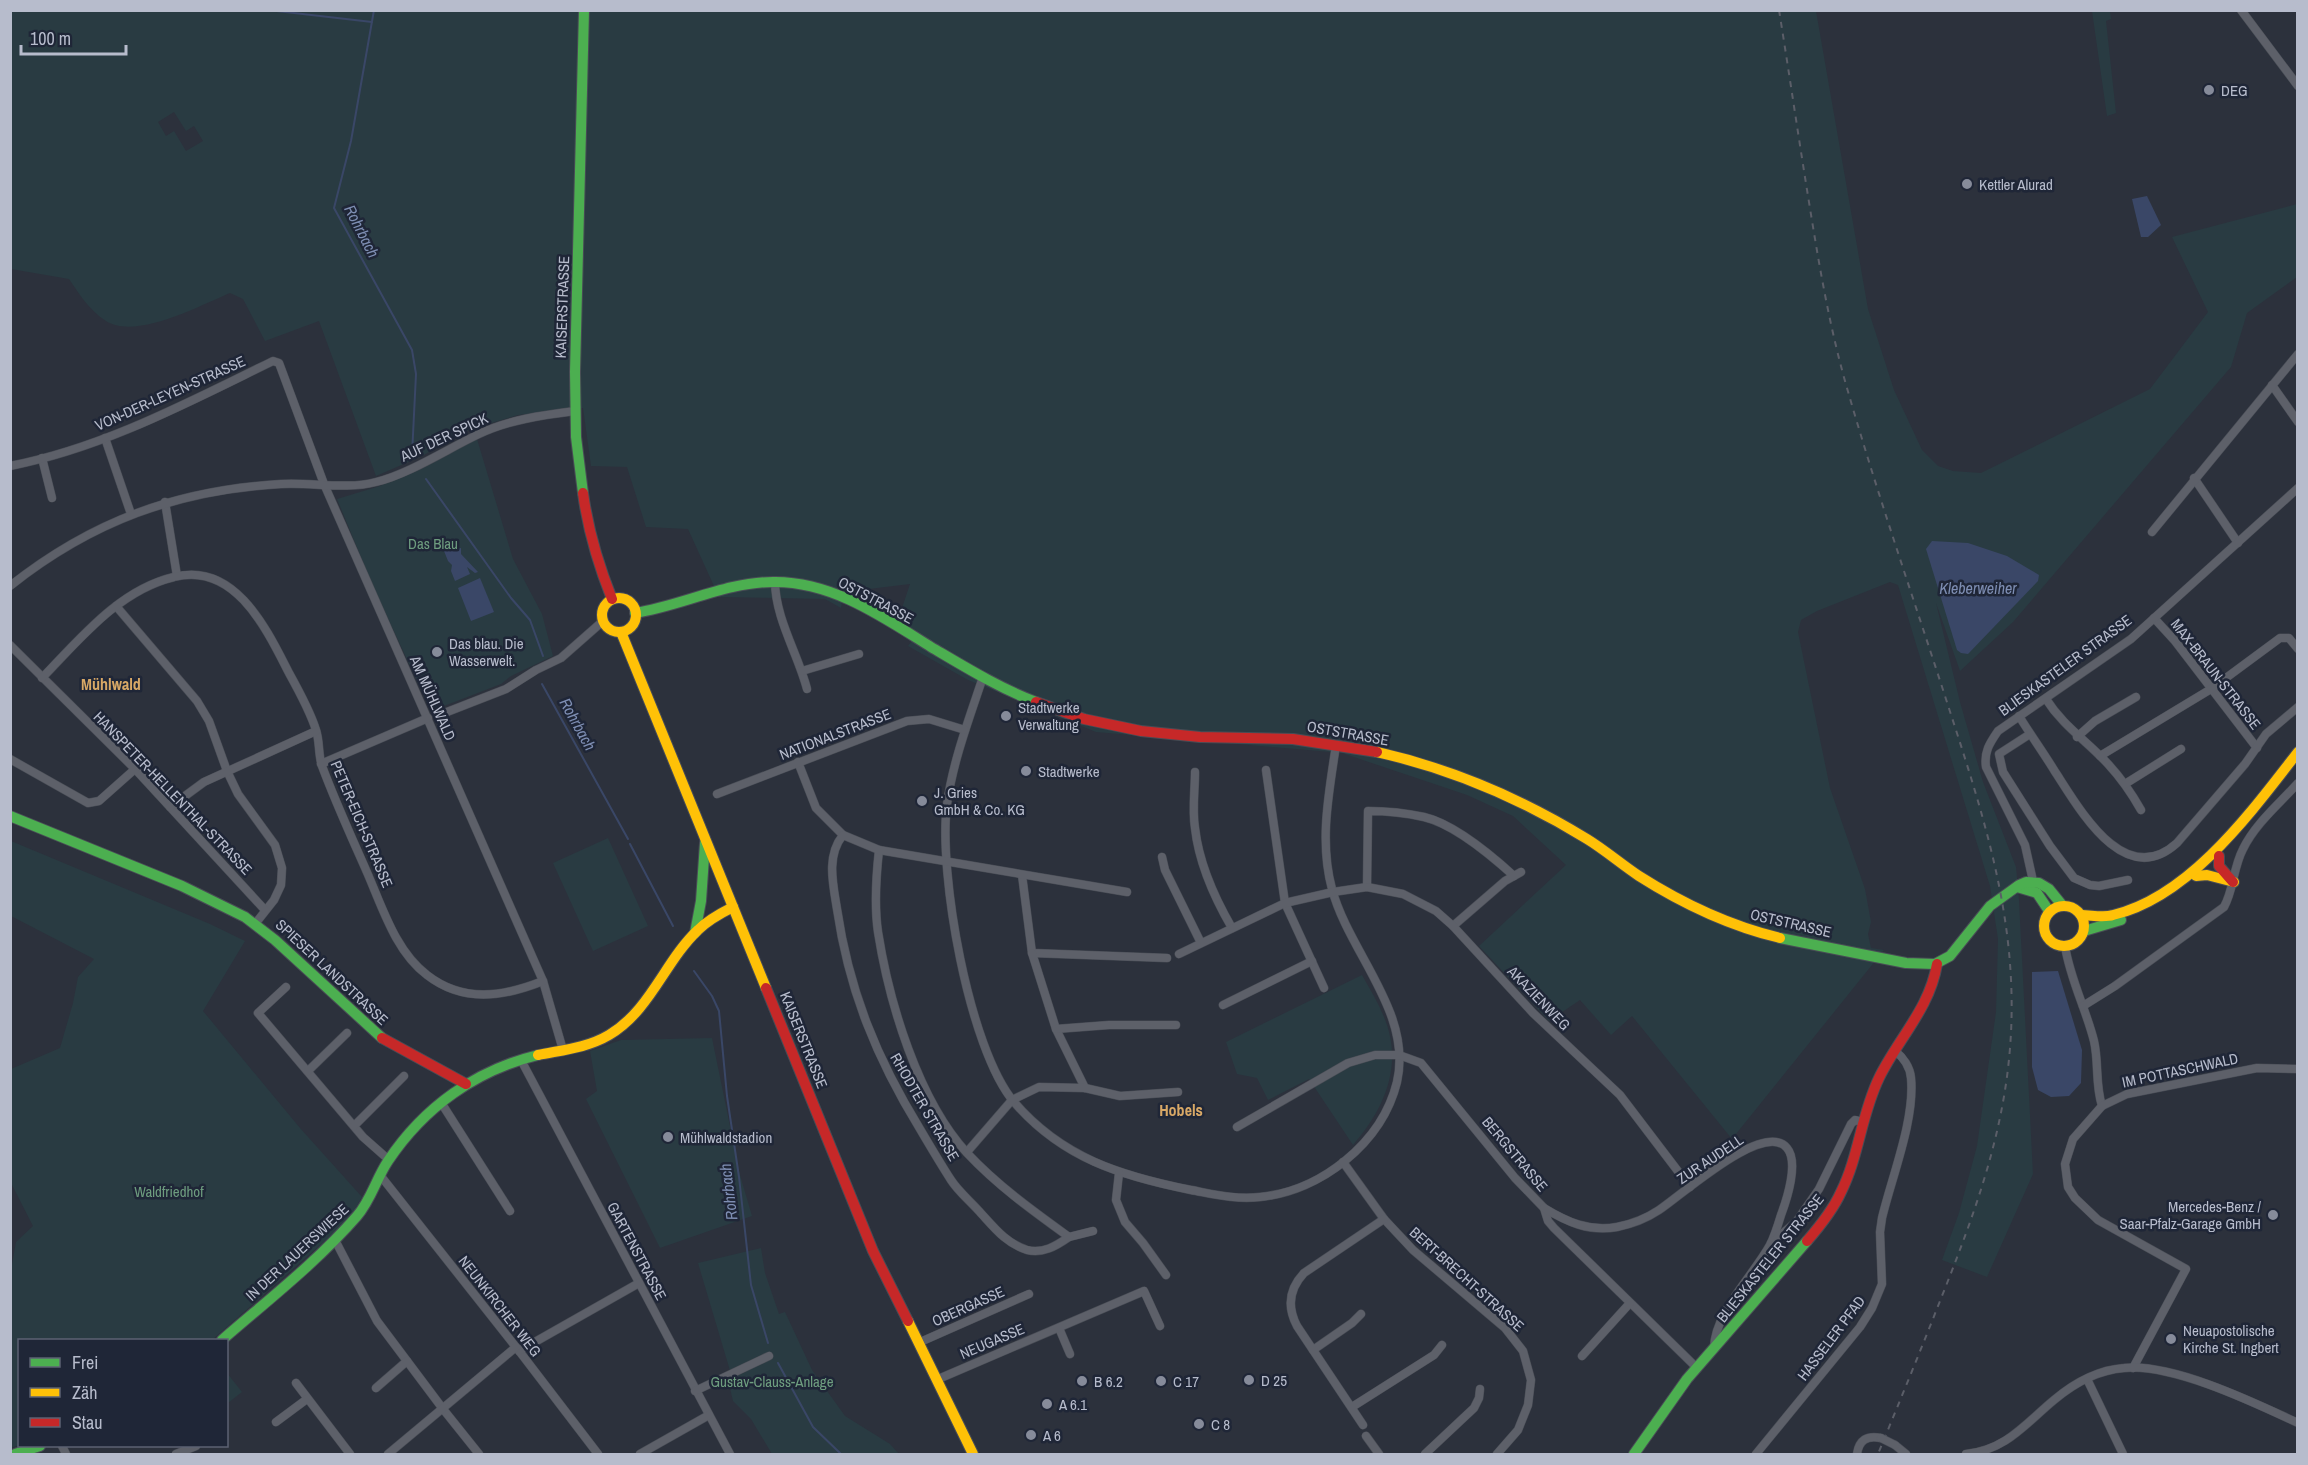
<svg xmlns="http://www.w3.org/2000/svg" width="2308" height="1465" font-family="'Archivo Narrow',sans-serif">
  <style>
    .green { fill: #293b42; fill-rule: evenodd }
    .water { fill: #3a4767 }
    .lines { fill: none; stroke-linecap: round; stroke-linejoin: round }
    .stream { stroke: #3a4767; stroke-width: 2 }
    .street-casing { stroke: #484c55; stroke-width: 9 }
    .fast-casing { stroke: #484c55; stroke-width: 12 }
    .slow-casing { stroke: #484c55; stroke-width: 12 }
    .jam-casing { stroke: #484c55; stroke-width: 12 }
    .street { stroke: #5d6069; stroke-width: 8 }
    .fast { stroke: #4caf50; stroke-width: 10 }
    .slow { stroke: #ffc107; stroke-width: 10 }
    .jam { stroke: #c62828; stroke-width: 10 }
    .rail { stroke: #5b5e68; stroke-width: 2; stroke-dasharray: 6 6; stroke-linecap: butt }
    .street-bridge-casing { stroke: #484c55; stroke-width: 9; stroke-linecap: butt }
    .street-bridge { stroke: #5d6069; stroke-width: 8 }
    .poi-dot { fill: #868b9a; stroke: #1f2637; stroke-width: 2 }
    .labels { text-anchor: middle; dominant-baseline: central; stroke-width: 5; stroke-linejoin: round; paint-order: stroke }
    .poi-label { font-size: 15px; fill: #b7bccc; stroke: #1f2637; text-anchor: start }
    .street-label { font-size: 15px; fill: #b7bccc; stroke: #1f2637 }
    .park-label { font-size: 15px; fill: #6e9d7f; stroke: #1f2637 }
    .water-label { font-size: 16px; font-style: italic; fill: #7e8eb3; stroke: #1f2637 }
    .neighbourhood-label { font-size: 16px; font-weight: bold; fill: #d8a866; stroke: #1f2637 }
  </style>
  <rect width="100%" height="100%" fill="#2c313c"/>
  <g class="green">
    <path d="M 10,11 L 1816,11 L 1868,309 L 1894,390 L 1922,450 L 1938,466 L 1953,471 L 1981,473 L 2150,389 L 2208,312 L 2172,237 L 2297,204 L 2297,277 L 2247,313 L 2231,367 L 2013,622 L 1960,671 L 1936,603 L 1960,702 L 1983,782 L 2016,867 L 2019,900 L 2033,1174 L 1987,1277 L 1942,1260 L 1959,1213 L 1977,1146 L 1996,1012 L 1998,939 L 1990,886 L 1898,585 L 1890,582 L 1817,611 L 1801,620 L 1798,632 L 1830,788 L 1865,889 L 1871,922 L 1868,934 L 1871,948 L 1884,950 L 1732,1139 L 1632,1016 L 1611,1035 L 1580,1000 L 1549,1021 L 1479,946 L 1566,865 L 1513,816 L 1467,795 L 1342,753 L 1096,732 L 968,680 L 908,646 L 914,638 L 896,626 L 910,584 L 844,592 L 841,608 L 825,599 L 719,597 L 688,529 L 646,527 L 627,467 L 591,466 L 583,408 L 518,415 L 471,429 L 420,457 L 376,476 L 319,321 L 265,341 L 243,299 L 230,293 C 199,306 136,340 106,321 C 89,310 80,295 69,279 L 11,269 ZM 174,112 L 186,131 L 194,126 L 203,141 L 186,151 L 174,131 L 166,136 L 158,122 Z"/>
    <polygon points="2092,11 2110,11 2111,19 2106,21 2116,113 2107,116"/>
    <polygon points="477,439 513,559 542,614 553,656 511,676 501,684 431,711 372,584 337,499 380,486"/>
    <polygon points="608,838 648,926 593,951 553,863"/>
    <polygon points="11,841 210,924 245,941 203,1011 300,1128 362,1197 356,1208 334,1233 212,1340 20,1340 19,1445 11,1448 11,1270 16,1242 33,1226 11,1183 11,1069 60,1048 73,1003 78,977 94,959 11,916"/>
    <path d="M 1362,975 C 1371,991 1381,1007 1387,1025 C 1402,1070 1382,1112 1353,1145 L 1309,1079 L 1268,1100 L 1257,1078 L 1237,1074 L 1226,1042 Z"/>
    <polygon points="712,1038 740,1175 752,1216 660,1248 586,1099 597,1091 590,1051 621,1040"/>
    <polygon points="761,1248 765,1273 779,1314 785,1312 812,1370 845,1416 890,1444 899,1454 772,1454 751,1419 733,1401 727,1376 731,1374 698,1263"/>
    <polygon points="227,1373 242,1392 228,1403 226,1402"/>
  </g>
  <g class="water">
    <polygon points="2147,196 2161,225 2148,237 2141,237 2132,199"/>
    <polygon points="1932,541 1968,543 2007,556 2039,575 2038,581 1968,654 1961,653 1957,650 1926,549"/>
    <polygon points="446,546 454,549 461,548 461,554 478,572 475,573 467,567 470,574 455,581 451,571 452,565 448,561 444,551"/>
    <polygon points="480,578 494,612 471,621 458,588"/>
    <polygon points="2058,971 2082,1050 2081,1083 2069,1096 2051,1097 2038,1090 2032,1067 2032,972"/>
  </g>
  <g class="lines">
    <g class="stream">
      <polyline points="268,10 372,22"/>
      <polyline points="374,10 351,141 334,208 412,350 416,374 412,455"/>
      <polyline points="426,479 511,598 530,620 543,656"/>
      <polyline points="542,684 628,839"/>
      <polyline points="630,844 673,926"/>
      <polyline points="694,971 712,996 719,1011 727,1096 739,1177 751,1285 768,1343"/>
      <polyline points="778,1363 813,1427 841,1454"/>
    </g>
    <defs>
      <g id="street">
        <polyline points="2241,10 2298,86"/>
        <polyline points="2272,385 2298,422"/>
        <polyline points="105,438 131,514"/>
        <polyline points="42,458 52,498"/>
        <path d="M 10,466 C 103,448 189,402 273,361 L 279,363 L 324,484 L 543,981 L 563,1050"/>
        <polyline points="2194,478 2238,543"/>
        <polyline points="165,502 177,576"/>
        <polyline points="2152,532 2298,354"/>
        <path d="M 775,581 C 775,618 798,654 807,689"/>
        <path d="M 10,586 C 92,521 177,490 281,484 C 313,482 345,490 376,482 C 409,474 447,449 479,434 C 508,420 543,415 575,411"/>
        <polyline points="116,606 197,701 209,721 227,771 238,794 275,845 282,868 281,885 274,900 255,924"/>
        <polyline points="2154,618 2175,641 2257,748"/>
        <polyline points="10,645 135,769 265,910"/>
        <polyline points="802,671 859,654"/>
        <path d="M 983,677 C 969,719 953,761 947,804 C 938,873 969,1049 1014,1102 C 1062,1158 1121,1176 1191,1190 C 1213,1194 1236,1200 1260,1197 C 1321,1191 1382,1143 1397,1082 C 1413,1012 1349,953 1332,889 C 1319,841 1329,793 1336,745"/>
        <path d="M 42,678 C 80,639 119,590 174,577 C 235,561 267,630 289,673 C 299,691 310,711 316,730 C 320,742 318,754 322,766 C 335,801 351,836 366,870 C 382,906 395,951 427,975 C 463,1003 503,997 543,981"/>
        <path d="M 2046,699 C 2063,726 2087,741 2108,764 C 2121,778 2132,794 2141,810"/>
        <polyline points="447,712 506,689 536,670 561,658 603,621"/>
        <path d="M 2019,716 C 2030,734 2043,752 2054,770 C 2079,808 2124,891 2177,843 L 2245,764 L 2266,734 L 2298,707"/>
        <polyline points="2030,734 1999,754 2003,772 2050,846 2074,878 2090,885 2099,886 2128,880"/>
        <polyline points="2077,737 2095,721 2136,697"/>
        <polyline points="2100,756 2211,689 2280,638 2289,638 2298,649"/>
        <polyline points="10,759 88,803 99,801 135,769"/>
        <polyline points="798,762 816,808 843,835"/>
        <polyline points="321,764 428,718"/>
        <polyline points="1266,770 1285,903 1324,988"/>
        <path d="M 1195,772 C 1195,790 1192,810 1195,828 C 1199,864 1214,897 1232,928"/>
        <polyline points="2125,784 2181,749"/>
        <polyline points="717,794 907,721 929,719 965,730"/>
        <polyline points="170,807 204,782 316,731"/>
        <path d="M 879,850 C 876,877 874,905 878,932 C 889,1002 918,1100 967,1153 C 998,1186 1033,1211 1069,1237 L 1093,1231"/>
        <polyline points="1162,857 1165,870 1201,943"/>
        <polyline points="1022,875 1032,953 1167,958"/>
        <path d="M 2033,881 L 2025,845 L 1986,767 C 1984,752 1989,744 1998,731 L 2131,639 L 2298,488"/>
        <path d="M 1367,887 L 1368,811 C 1387,811 1406,813 1424,817 C 1454,824 1492,856 1514,876"/>
        <polyline points="1453,926 1505,881 1521,872"/>
        <path d="M 2065,946 C 2070,979 2086,1009 2094,1041 C 2099,1063 2095,1084 2102,1106"/>
        <polyline points="1032,953 1056,1029 1085,1088"/>
        <polyline points="1179,954 1285,903 1333,892 1367,887 1403,894 1436,911 1453,926 1533,1013 1620,1095 1690,1187"/>
        <polyline points="286,987 258,1013 363,1137 389,1160"/>
        <polyline points="1223,1005 1312,961"/>
        <path d="M 2083,1006 L 2115,986 L 2224,907 C 2234,889 2233,868 2243,849 C 2255,824 2279,804 2298,783"/>
        <polyline points="1056,1029 1109,1025 1176,1025"/>
        <polyline points="521,1060 730,1454"/>
        <polyline points="308,1071 347,1033"/>
        <polyline points="442,1104 510,1211"/>
        <polyline points="354,1126 404,1076"/>
        <polyline points="1237,1127 1348,1063 1375,1055 1399,1055 1421,1063 1515,1178 1544,1208 1548,1221 1554,1228 1697,1368"/>
        <polyline points="967,1152 1012,1100 1039,1087 1085,1088 1120,1096 1178,1092"/>
        <polyline points="1343,1162 1384,1219 1413,1250 1505,1328 1523,1351 1531,1380 1528,1405 1518,1430 1497,1454"/>
        <polyline points="1119,1173 1116,1200 1125,1222 1143,1243 1166,1275"/>
        <polyline points="380,1175 523,1356 598,1454"/>
        <path d="M 1544,1208 C 1567,1222 1589,1232 1617,1227 C 1632,1224 1647,1218 1659,1210 C 1682,1195 1764,1120 1787,1148 C 1799,1162 1787,1199 1781,1215 C 1778,1225 1775,1235 1770,1245 C 1753,1276 1715,1312 1714,1348"/>
        <path d="M 1069,1237 C 1056,1246 1043,1254 1027,1250 C 1005,1243 993,1226 978,1210 C 969,1200 958,1191 951,1180 C 940,1163 930,1146 920,1129 C 877,1059 849,991 837,909 C 833,884 826,856 843,835 L 879,850 L 1127,892"/>
        <polyline points="335,1240 377,1321 443,1409 479,1454"/>
        <polyline points="1771,1243 1796,1222 1819,1189 1851,1124 1855,1120 1863,1122"/>
        <polyline points="1059,1328 1070,1354"/>
        <polyline points="918,1343 1029,1294"/>
        <polyline points="1313,1350 1352,1323 1361,1314"/>
        <polyline points="519,1351 639,1283"/>
        <polyline points="1582,1356 1630,1303"/>
        <polyline points="2133,1368 2186,1269 2098,1220 2075,1198 2068,1187 2065,1164 2073,1139 2102,1106 2127,1094 2257,1068 2298,1069"/>
        <polyline points="2087,1379 2123,1454"/>
        <polyline points="936,1380 1144,1291 1160,1326"/>
        <polyline points="296,1383 350,1454"/>
        <polyline points="376,1388 407,1361"/>
        <polyline points="695,1391 769,1356"/>
        <polyline points="1352,1407 1434,1355 1442,1345"/>
        <polyline points="276,1422 307,1399"/>
        <path d="M 1363,1425 L 1297,1326 C 1287,1307 1289,1289 1304,1273 L 1384,1219"/>
        <polyline points="1366,1436 1379,1454"/>
        <polyline points="1895,1445 1906,1454"/>
        <polyline points="62,1446 66,1454"/>
        <polyline points="176,1454 196,1446"/>
        <polyline points="388,1454 516,1347"/>
        <polyline points="640,1454 709,1415"/>
        <polyline points="1425,1454 1474,1408 1479,1398 1480,1389"/>
        <path d="M 1756,1454 L 1860,1327 L 1872,1308 L 1882,1284 L 1880,1232 L 1882,1218 C 1892,1176 1915,1120 1911,1078 C 1910,1067 1903,1057 1895,1051"/>
        <path d="M 1857,1454 C 1859,1440 1867,1435 1881,1438"/>
        <path d="M 1966,1454 C 2006,1450 2025,1424 2054,1400 C 2073,1384 2098,1370 2124,1368 C 2172,1363 2253,1402 2298,1423"/>
      </g>
      <g id="fast">
        <polyline points="583,493 576,437 575,372 584,10"/>
        <path d="M 635,613 C 681,606 726,582 773,582 C 832,581 883,617 931,647 C 965,667 999,688 1036,702"/>
        <polyline points="10,816 182,886 245,917 275,940 382,1038"/>
        <polyline points="2017,887 2037,893 2049,911"/>
        <polyline points="2084,931 2121,920"/>
        <polyline points="695,933 701,901 705,843"/>
        <polyline points="1780,938 1906,963 1935,964 1950,956 1990,906 2019,885 2026,882 2039,883 2049,889 2062,905"/>
        <path d="M 222,1340 C 268,1300 317,1262 357,1216 C 371,1200 376,1179 388,1161 C 424,1107 476,1070 538,1055"/>
        <polyline points="15,1454 40,1446"/>
        <polyline points="1634,1454 1687,1379 1807,1241"/>
      </g>
      <g id="slow">
        <circle cx="619" cy="615" r="17"/>
        <polyline points="621,632 766,988"/>
        <path d="M 1377,752 C 1452,769 1522,799 1587,839 C 1605,850 1621,864 1639,876 C 1683,904 1730,926 1780,938"/>
        <polyline points="2196,876 2207,875 2234,882"/>
        <circle cx="2064" cy="926" r="20"/>
        <path d="M 2081,915 C 2091,915 2104,918 2113,915 C 2190,897 2252,811 2298,752"/>
        <path d="M 538,1055 C 562,1050 587,1048 609,1035 C 650,1011 665,961 698,930 C 708,920 721,913 733,907"/>
        <polyline points="908,1321 973,1454"/>
      </g>
      <g id="jam">
        <path d="M 583,493 C 588,530 598,564 612,599"/>
        <polyline points="1036,702 1084,719 1141,731 1200,737 1293,739 1377,752"/>
        <polyline points="2219,856 2219,866 2233,882"/>
        <polyline points="766,988 873,1251 908,1321"/>
        <polyline points="382,1038 466,1084"/>
        <path d="M 1807,1241 C 1820,1226 1833,1210 1841,1192 C 1859,1156 1861,1115 1879,1078 C 1898,1039 1930,1008 1937,964"/>
      </g>
    </defs>
    <use href="#street" class="street-casing"/>
    <use href="#fast" class="fast-casing"/>
    <use href="#slow" class="slow-casing"/>
    <use href="#jam" class="jam-casing"/>
    <use href="#street" class="street"/>
    <use href="#fast" class="fast"/>
    <use href="#slow" class="slow"/>
    <use href="#jam" class="jam"/>
    <path class="rail" d="M 1779,10 C 1789,72 1798,134 1808,196 C 1818,258 1828,320 1845,381 C 1875,487 1911,591 1945,696 C 1983,814 2020,922 2010,1048 C 2003,1138 1973,1218 1940,1301 C 1920,1352 1899,1403 1878,1454"/>
    <defs>
      <polyline id="street-bridge" points="1881,1438 1895,1445"/>
    </defs>
    <use href="#street-bridge" class="street-bridge-casing"/>
    <use href="#street-bridge" class="street-bridge"/>
  </g>
  <g class="poi-dot">
    <circle cx="2209" cy="90" r="6"/>
    <circle cx="1967" cy="184" r="6"/>
    <circle cx="437" cy="652" r="6"/>
    <circle cx="1006" cy="716" r="6"/>
    <circle cx="1026" cy="771" r="6"/>
    <circle cx="922" cy="801" r="6"/>
    <circle cx="668" cy="1137" r="6"/>
    <circle cx="2273" cy="1215" r="6"/>
    <circle cx="2171" cy="1339" r="6"/>
    <circle cx="1249" cy="1380" r="6"/>
    <circle cx="1082" cy="1381" r="6"/>
    <circle cx="1161" cy="1381" r="6"/>
    <circle cx="1047" cy="1404" r="6"/>
    <circle cx="1199" cy="1424" r="6"/>
    <circle cx="1031" cy="1435" r="6"/>
  </g>
  <g class="labels">
    <g class="poi-label">
      <text x="2221" y="90">DEG</text>
      <text x="1979" y="184">Kettler Alurad</text>
      <text x="449" y="643">Das blau. Die<tspan x="449" dy="17">Wasserwelt.</tspan></text>
      <text x="1018" y="707">Stadtwerke<tspan x="1018" dy="17">Verwaltung</tspan></text>
      <text x="1038" y="771">Stadtwerke</text>
      <text x="934" y="792">J. Gries<tspan x="934" dy="17">GmbH &amp; Co. KG</tspan></text>
      <text x="680" y="1137">Mühlwaldstadion</text>
      <text x="2261" y="1206" text-anchor="end">Mercedes-Benz /<tspan x="2261" dy="17">Saar-Pfalz-Garage GmbH</tspan></text>
      <text x="2183" y="1330">Neuapostolische<tspan x="2183" dy="17">Kirche St. Ingbert</tspan></text>
      <text x="1261" y="1380">D 25</text>
      <text x="1094" y="1381">B 6.2</text>
      <text x="1173" y="1381">C 17</text>
      <text x="1059" y="1404">A 6.1</text>
      <text x="1211" y="1424">C 8</text>
      <text x="1043" y="1435">A 6</text>
    </g>
    <g class="street-label">
      <text transform="translate(562 307) rotate(-88)">KAISERSTRASSE</text>
      <text transform="translate(170 393) rotate(-24)">VON-DER-LEYEN-STRASSE</text>
      <text transform="translate(444 437) rotate(-25)">AUF DER SPICK</text>
      <text transform="translate(876 600) rotate(28)">OSTSTRASSE</text>
      <text transform="translate(2065 665) rotate(-36)">BLIESKASTELER STRASSE</text>
      <text transform="translate(2216 674) rotate(52)">MAX-BRAUN-STRASSE</text>
      <text transform="translate(433 698) rotate(66)">AM MÜHLWALD</text>
      <text transform="translate(1348 733) rotate(10)">OSTSTRASSE</text>
      <text transform="translate(835 734) rotate(-21)">NATIONALSTRASSE</text>
      <text transform="translate(173 793) rotate(46)">HANSPETER-HELLENTHAL-STRASSE</text>
      <text transform="translate(362 824) rotate(67)">PETER-EICH-STRASSE</text>
      <text transform="translate(1791 923) rotate(13)">OSTSTRASSE</text>
      <text transform="translate(332 972) rotate(43)">SPIESER LANDSTRASSE</text>
      <text transform="translate(1539 998) rotate(46)">AKAZIENWEG</text>
      <text transform="translate(804 1040) rotate(68)">KAISERSTRASSE</text>
      <text transform="translate(2180 1070) rotate(-12)">IM POTTASCHWALD</text>
      <text transform="translate(925 1107) rotate(60)">RHODTER STRASSE</text>
      <text transform="translate(1515 1154) rotate(50)">BERGSTRASSE</text>
      <text transform="translate(1710 1159) rotate(-34)">ZUR AUDELL</text>
      <text transform="translate(637 1251) rotate(62)">GARTENSTRASSE</text>
      <text transform="translate(297 1252) rotate(-43)">IN DER LAUERSWIESE</text>
      <text transform="translate(1770 1258) rotate(-51)">BLIESKASTELER STRASSE</text>
      <text transform="translate(1467 1279) rotate(42)">BERT-BRECHT-STRASSE</text>
      <text transform="translate(500 1306) rotate(52)">NEUNKIRCHER WEG</text>
      <text transform="translate(968 1306) rotate(-24)">OBERGASSE</text>
      <text transform="translate(1831 1338) rotate(-53)">HASSELER PFAD</text>
      <text transform="translate(992 1341) rotate(-23)">NEUGASSE</text>
    </g>
    <g class="park-label">
      <text x="433" y="543">Das Blau</text>
      <text x="169" y="1191">Waldfriedhof</text>
      <text x="772" y="1381">Gustav-Clauss-Anlage</text>
    </g>
    <g class="water-label">
      <text transform="translate(362 231) rotate(63)">Rohrbach</text>
      <text x="1978" y="588">Kleberweiher</text>
      <text transform="translate(578 724) rotate(61)">Rohrbach</text>
      <text transform="translate(728 1192) rotate(-97)">Rohrbach</text>
    </g>
    <g class="neighbourhood-label">
      <text x="111" y="684">Mühlwald</text>
      <text x="1181" y="1110">Hobels</text>
    </g>
  </g>
  <rect width="2308" height="1465" fill="none" stroke="#b7bccc" stroke-width="24"/>
  <rect x="18" y="1339" width="210" height="108" fill="#1f2637" stroke="#5c6273" stroke-width="1.5"/>
  <rect x="30" y="1358" width="30" height="9" fill="#4caf50" stroke="#5c6273" stroke-width="1.5"/>
  <text x="72" y="1369" font-size="18" fill="#b7bccc">Frei</text>
  <rect x="30" y="1388" width="30" height="9" fill="#ffc107" stroke="#5c6273" stroke-width="1.5"/>
  <text x="72" y="1399" font-size="18" fill="#b7bccc">Zäh</text>
  <rect x="30" y="1418" width="30" height="9" fill="#c62828" stroke="#5c6273" stroke-width="1.5"/>
  <text x="72" y="1429" font-size="18" fill="#b7bccc">Stau</text>
  <path d="M21 45v9h105v-9" fill="none" stroke="#b7bccc" stroke-width="3"/>
  <text x="30" y="45" font-size="18" fill="#b7bccc" stroke="#1f2637" stroke-width="4.5" paint-order="stroke">100 m</text>
</svg>
